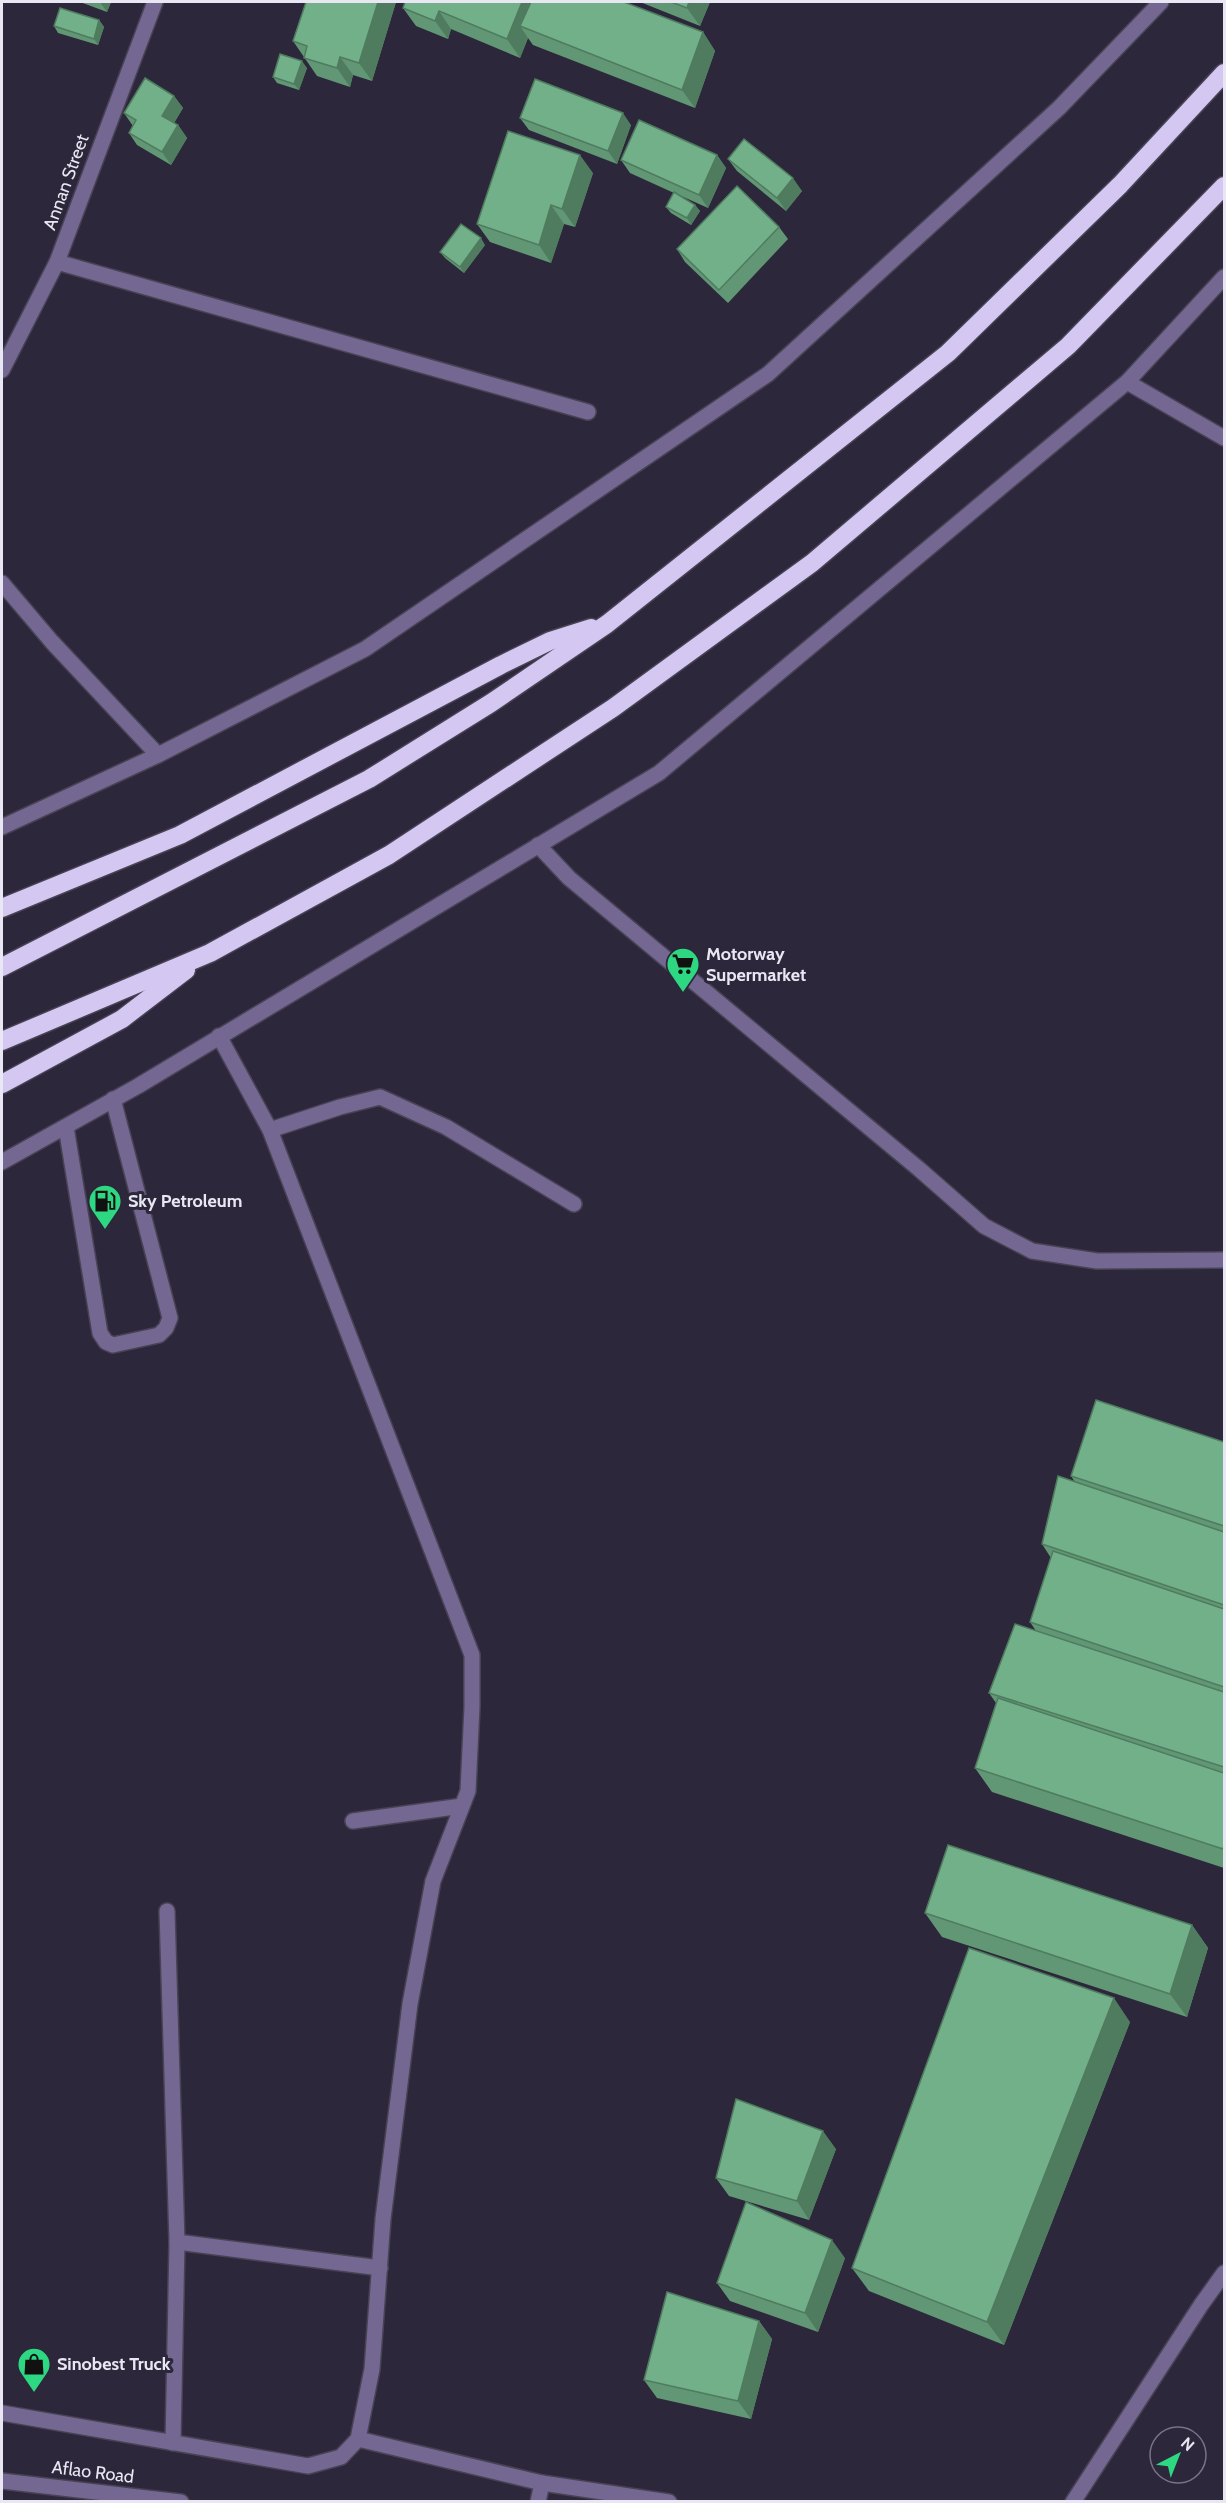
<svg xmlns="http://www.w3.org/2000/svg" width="1226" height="2503" font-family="Cabin,sans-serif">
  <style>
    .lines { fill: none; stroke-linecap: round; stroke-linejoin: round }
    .minor-casing { stroke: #474254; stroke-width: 18 }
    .highway-casing { stroke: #474254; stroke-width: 21 }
    .minor { stroke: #746791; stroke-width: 15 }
    .highway { stroke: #d4c8f2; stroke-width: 18 }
    .wall { fill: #619775 }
    .shaded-wall { fill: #4f7b5f }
    .building { fill: #71b088; stroke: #4f7b5f; stroke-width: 1.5 }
    .labels { text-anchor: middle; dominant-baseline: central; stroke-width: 6; stroke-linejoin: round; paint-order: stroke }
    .street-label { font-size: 18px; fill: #eae7f4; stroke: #2c273a }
    .poi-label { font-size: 18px; font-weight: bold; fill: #eae7f4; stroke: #2c273a; text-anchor: start }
  </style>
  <rect width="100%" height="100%" fill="#2c273a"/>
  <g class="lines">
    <defs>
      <g id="minor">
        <polyline points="57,262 588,412"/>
        <polyline points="2,370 57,262 155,2"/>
        <polyline points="1127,382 1224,438"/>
        <polyline points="2,583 52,642 158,755"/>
        <polyline points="2,827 158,755 365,649 768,374 1059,108 1161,2"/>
        <polyline points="538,845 569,878 919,1169 984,1226 1032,1251 1097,1261 1224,1260"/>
        <polyline points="66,1127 100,1333 106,1342 113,1345 159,1335 166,1328 170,1318 113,1099"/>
        <polyline points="270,1130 340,1107 380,1097 446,1127 574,1204"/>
        <polyline points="2,1162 138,1086 659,773 1127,382 1224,277"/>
        <polyline points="353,1821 462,1806"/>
        <polyline points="167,1911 177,2242 380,2268"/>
        <polyline points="2,2413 308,2466 341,2457 358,2439 372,2369 383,2219 410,2004 433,1881 468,1791 472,1707 472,1655 270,1130 219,1036"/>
        <polyline points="358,2439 542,2483 538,2502"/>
        <polyline points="173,2443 177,2242"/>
        <polyline points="2,2481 181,2502"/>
        <polyline points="542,2483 669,2502"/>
        <polyline points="1073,2502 1201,2305 1224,2273"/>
      </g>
      <g id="highway">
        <polyline points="2,908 180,835 501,665 550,641 591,628"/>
        <polyline points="2,967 369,779 491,703 607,624 948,353 1120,185 1224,73"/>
        <polyline points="2,1041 210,953 389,855 613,708 812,563 1068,346 1224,186"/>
        <polyline points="2,1084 122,1019 186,970"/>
      </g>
    </defs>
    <use href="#minor" class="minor-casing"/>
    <use href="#highway" class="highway-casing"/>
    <use href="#minor" class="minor"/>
    <use href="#highway" class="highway"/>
  </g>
  <g class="wall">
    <polygon points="80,2 111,2 107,12"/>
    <polygon points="396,2 372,81 353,75 350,87 317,76 293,41"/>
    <polygon points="640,2 710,2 700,26"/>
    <polygon points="403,8 703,32 715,51 695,108 533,45 528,38 520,58 451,29 448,39 416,26"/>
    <polygon points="99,20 104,27 98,45 58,33 54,26"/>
    <polygon points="307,68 299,90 277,83 273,77"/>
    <polygon points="174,96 183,108 174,123 178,125 187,138 171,165 137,145 129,133 133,126 124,113"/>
    <polygon points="520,118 631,125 617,164 529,130"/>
    <polygon points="717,155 726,168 708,208 679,195 695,205 700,211 691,225 671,213 666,207 674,193 630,173 621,160"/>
    <polygon points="728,159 802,191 786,211 737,171"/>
    <polygon points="593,173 575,227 564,224 551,263 490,242 477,224"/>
    <polygon points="779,227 788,239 728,303 685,262 677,249"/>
    <polygon points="485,245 464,273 445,258 440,252"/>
    <polygon points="1224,1442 1224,1868 992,1792 975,1768 996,1703 989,1693 1036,1631 1030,1622 1051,1558 1042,1544 1075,1482 1071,1476"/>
    <polygon points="925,1913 1192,1925 1208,1948 1187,2017 942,1937"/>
    <polygon points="1130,2022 1004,2345 869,2291 852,2268"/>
    <polygon points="836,2149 809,2220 729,2196 716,2178"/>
    <polygon points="845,2258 818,2332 730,2301 717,2283"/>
    <polygon points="759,2321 772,2339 751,2419 657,2398 644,2380"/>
  </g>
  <g class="shaded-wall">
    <polygon points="100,2 111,2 107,12"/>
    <polygon points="378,2 396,2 372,81 359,63"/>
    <polygon points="522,2 543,2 520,26 528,38 520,58 507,39"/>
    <polygon points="689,2 710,2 700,26 687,8"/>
    <polygon points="439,11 451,29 448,39 435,21"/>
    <polygon points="99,20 104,27 98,45 94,39"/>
    <polygon points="703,32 715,51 695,108 682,90"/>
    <polygon points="340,57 353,75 350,87 337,68"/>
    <polygon points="302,61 307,68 299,90 294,84"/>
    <polygon points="174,96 183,108 171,128 162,116"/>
    <polygon points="623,113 631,125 617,164 608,151"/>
    <polygon points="178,125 187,138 171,165 162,152"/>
    <polygon points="580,155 593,173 575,227 562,209"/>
    <polygon points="717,155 726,168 708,208 699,195"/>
    <polygon points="793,178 802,191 786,211 777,198"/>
    <polygon points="551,205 564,224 551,263 539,245"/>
    <polygon points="695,205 700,211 691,225 687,218"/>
    <polygon points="481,238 485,245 464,273 460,267"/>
    <polygon points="1192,1925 1208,1948 1187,2017 1170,1994"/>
    <polygon points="1114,1998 1130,2022 1004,2345 987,2322"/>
    <polygon points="823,2131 836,2149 809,2220 797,2201"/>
    <polygon points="832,2240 845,2258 818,2332 805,2313"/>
    <polygon points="759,2321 772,2339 751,2419 738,2401"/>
  </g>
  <g class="building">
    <polygon points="306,2 378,2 359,63 340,57 337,68 304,58 307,46 293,41"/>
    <polygon points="405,2 522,2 507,39 439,11 435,21 403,8"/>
    <polygon points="531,2 624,2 703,32 682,90 520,26"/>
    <polygon points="671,2 689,2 687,8"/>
    <polygon points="60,8 99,20 94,39 54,26"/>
    <polygon points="280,54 302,61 294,84 273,77"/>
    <polygon points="145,78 174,96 162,116 178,125 162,152 129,133 136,120 124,113"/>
    <polygon points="535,79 623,113 608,151 520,118"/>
    <polygon points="639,120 717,155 699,195 621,160"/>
    <polygon points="508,131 580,155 562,209 551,205 539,245 477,224"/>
    <polygon points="744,139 793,178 777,198 728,159"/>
    <polygon points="737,186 779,227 719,290 677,249"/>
    <polygon points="674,192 695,205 687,218 666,207"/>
    <polygon points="461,224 481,238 460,267 440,252"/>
    <polygon points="1096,1400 1224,1442 1224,1526 1071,1476"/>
    <polygon points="1058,1476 1224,1532 1224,1605 1042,1544"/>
    <polygon points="1053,1551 1224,1609 1224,1687 1030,1622"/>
    <polygon points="1015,1624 1224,1692 1224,1767 989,1693"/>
    <polygon points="998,1698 1224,1773 1224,1845 1223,1849 975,1768"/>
    <polygon points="948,1845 1192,1925 1170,1994 925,1913"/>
    <polygon points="969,1948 1114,1998 987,2322 852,2268"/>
    <polygon points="736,2099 823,2131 797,2201 716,2178"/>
    <polygon points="746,2202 832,2240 805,2313 717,2283"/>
    <polygon points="667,2292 759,2321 738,2401 644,2380"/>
  </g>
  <defs>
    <symbol id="supermarket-pin" viewBox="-11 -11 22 30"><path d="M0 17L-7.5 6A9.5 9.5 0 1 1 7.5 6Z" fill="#2ed883" stroke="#2c273a"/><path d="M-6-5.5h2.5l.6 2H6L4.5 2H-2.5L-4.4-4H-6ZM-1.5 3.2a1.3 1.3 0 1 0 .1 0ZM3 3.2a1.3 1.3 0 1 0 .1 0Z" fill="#111"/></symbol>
    <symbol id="fuel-pin" viewBox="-11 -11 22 30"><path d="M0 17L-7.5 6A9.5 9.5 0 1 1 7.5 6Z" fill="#2ed883" stroke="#2c273a"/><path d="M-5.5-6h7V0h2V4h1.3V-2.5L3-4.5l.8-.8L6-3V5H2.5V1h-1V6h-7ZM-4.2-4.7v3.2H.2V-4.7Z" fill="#111"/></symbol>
    <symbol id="shop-pin" viewBox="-11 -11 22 30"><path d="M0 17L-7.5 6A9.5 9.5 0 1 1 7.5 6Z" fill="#2ed883" stroke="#2c273a"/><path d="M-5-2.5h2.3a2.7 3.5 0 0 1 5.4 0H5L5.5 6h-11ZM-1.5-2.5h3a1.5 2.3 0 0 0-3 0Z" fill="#111"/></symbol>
  </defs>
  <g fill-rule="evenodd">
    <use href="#supermarket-pin" x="664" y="945" width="38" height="52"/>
    <use href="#fuel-pin" x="86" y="1182" width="38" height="52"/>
    <use href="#shop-pin" x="15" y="2345" width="38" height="52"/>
  </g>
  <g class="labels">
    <g class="street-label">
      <text transform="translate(66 182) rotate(-70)">Annan Street</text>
      <text transform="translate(93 2472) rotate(7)">Aflao Road</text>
    </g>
    <g class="poi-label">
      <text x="706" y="954">Motorway<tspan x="706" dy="21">Supermarket</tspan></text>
      <text x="128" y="1201">Sky Petroleum</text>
      <text x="57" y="2364">Sinobest Truck</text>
    </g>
  </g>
  <rect width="1226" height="2503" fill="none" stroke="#eae7f4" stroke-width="6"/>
  <g transform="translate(1178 2455) rotate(42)"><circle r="28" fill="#2c273a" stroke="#787484" stroke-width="1.5"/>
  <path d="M0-4.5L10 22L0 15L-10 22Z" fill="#2ed883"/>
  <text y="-9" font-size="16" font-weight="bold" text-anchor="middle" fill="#eae7f4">N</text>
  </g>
</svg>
